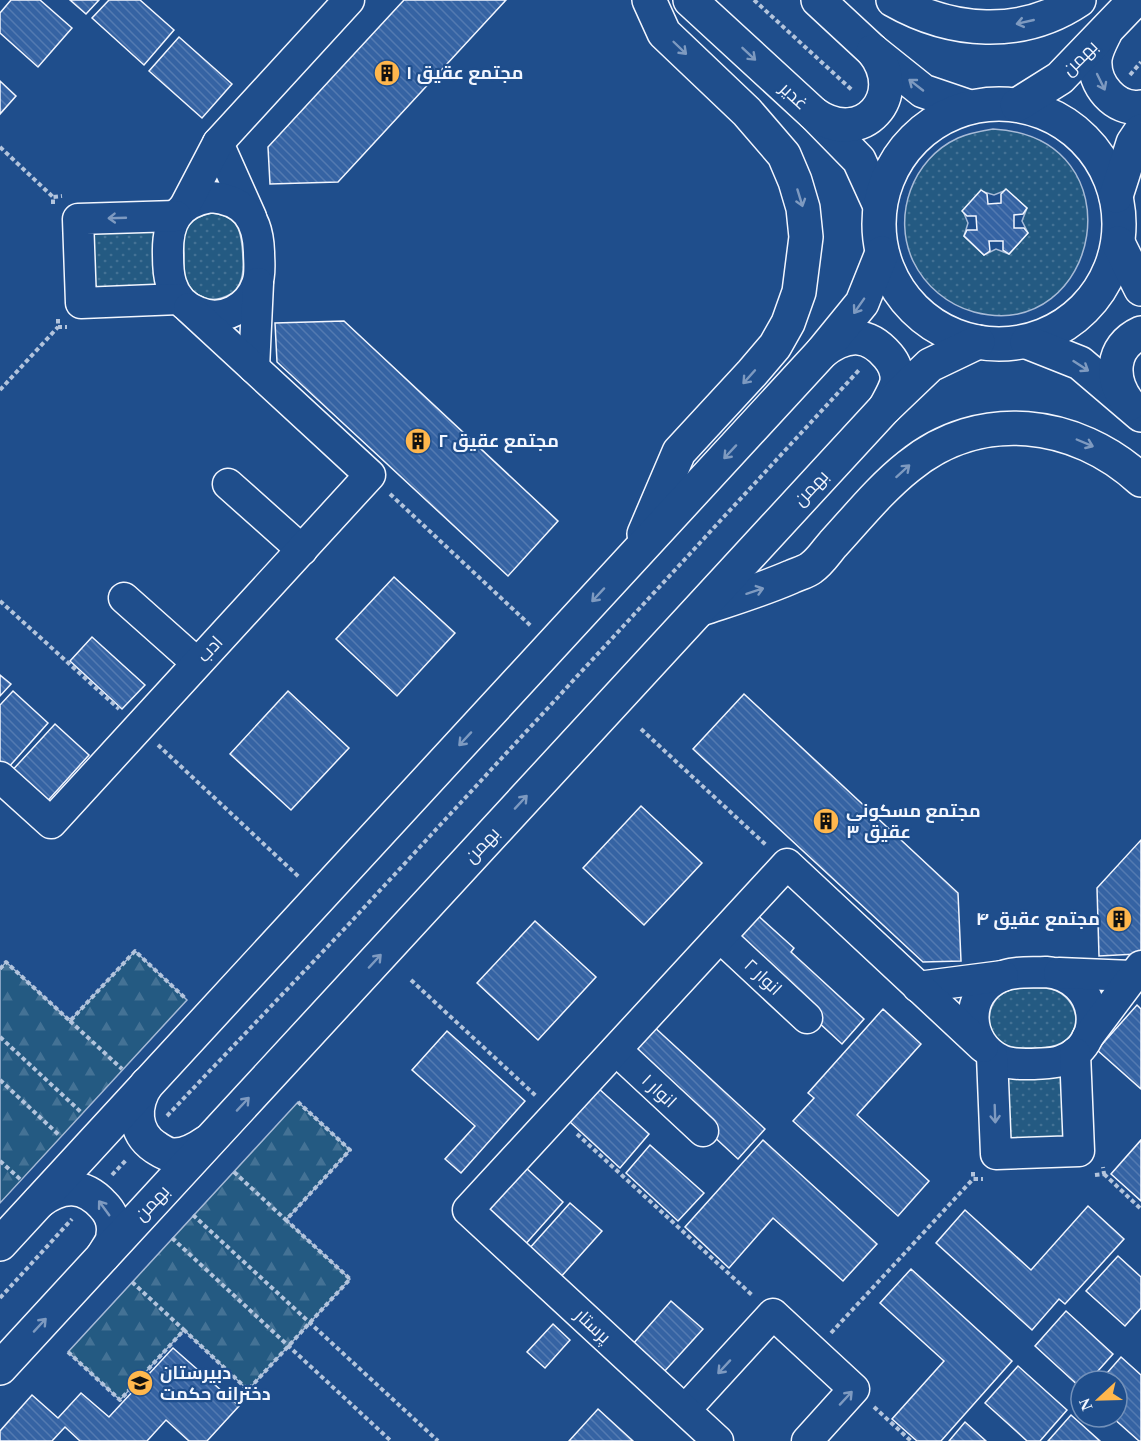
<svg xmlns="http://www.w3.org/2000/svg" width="1141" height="1441" font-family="'Times New Roman',Cairo,serif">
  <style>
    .grass { fill: url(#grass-dots); stroke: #a8bbd7; stroke-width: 1.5; fill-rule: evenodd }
    .forest { fill: url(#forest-firs); stroke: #a8bbd7; stroke-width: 1.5 }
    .building { fill: url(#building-back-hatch); stroke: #f2f6ff; stroke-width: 1.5 }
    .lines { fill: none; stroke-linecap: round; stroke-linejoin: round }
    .minor-casing { stroke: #f2f6ff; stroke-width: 33 }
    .major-casing { stroke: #f2f6ff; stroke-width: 36 }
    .path { stroke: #b3c4dc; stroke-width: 4; stroke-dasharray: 4.5 3; stroke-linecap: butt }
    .minor { stroke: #1f4e8c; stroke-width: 30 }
    .major { stroke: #1f4e8c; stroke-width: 33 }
    .oneway { stroke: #7e9ac0 }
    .labels { text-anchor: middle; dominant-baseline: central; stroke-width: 4.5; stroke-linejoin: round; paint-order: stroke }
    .street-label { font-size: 18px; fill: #f2f6ff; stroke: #1f4e8c }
    .poi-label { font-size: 18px; font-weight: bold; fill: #f2f6ff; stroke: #1f4e8c; text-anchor: start }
  </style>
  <defs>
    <pattern id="grass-dots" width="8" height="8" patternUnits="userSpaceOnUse" patternTransform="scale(1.5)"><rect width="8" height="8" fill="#245a82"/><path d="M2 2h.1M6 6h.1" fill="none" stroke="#447295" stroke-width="1.8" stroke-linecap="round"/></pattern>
    <pattern id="forest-firs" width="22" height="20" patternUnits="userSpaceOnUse" patternTransform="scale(1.5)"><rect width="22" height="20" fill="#245a82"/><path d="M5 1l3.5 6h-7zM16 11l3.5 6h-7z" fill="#447295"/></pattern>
    <pattern id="building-back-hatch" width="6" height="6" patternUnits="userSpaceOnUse" patternTransform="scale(1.5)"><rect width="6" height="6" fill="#3563a3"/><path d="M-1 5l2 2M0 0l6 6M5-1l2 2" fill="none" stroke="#537ab1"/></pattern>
  </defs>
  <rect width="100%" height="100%" fill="#1f4e8c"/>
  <g class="grass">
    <path d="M 993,129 C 1141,137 1101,345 974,312 C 948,305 925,286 913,261 C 892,216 912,159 958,138 C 969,133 981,131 993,129 ZM 1006,190 L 1027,208 L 1022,221 L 1028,233 L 1009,254 L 996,249 L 984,255 L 964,236 L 968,223 L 963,211 L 981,191 L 994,195 Z"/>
    <path d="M 212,213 C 241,216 242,235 243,259 C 244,274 242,288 229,295 C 213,304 193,298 186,280 C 183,272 184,262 184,253 C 183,244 183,234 188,226 C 194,218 202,215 212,213 Z"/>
    <polygon points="155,229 158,288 92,290 90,231"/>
    <path d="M 1045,988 C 1077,991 1089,1032 1057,1045 C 1049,1048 1041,1048 1034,1048 C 1024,1048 1015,1049 1006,1045 C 983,1035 984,1000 1008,991 C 1019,986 1033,988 1045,988 Z"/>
    <polygon points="1064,1074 1067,1140 1008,1142 1005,1077"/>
  </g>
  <g class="forest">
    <polygon points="135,951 187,1000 0,1203 0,969 6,962 70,1021"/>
    <polygon points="298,1102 350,1150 286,1220 350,1279 248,1390 184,1330 120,1400 68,1352"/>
  </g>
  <g class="building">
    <polygon points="11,0 40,0 72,28 38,67 0,33 0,13"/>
    <polygon points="70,0 99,0 86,14"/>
    <polygon points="109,0 140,0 174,30 144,65 92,18"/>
    <polygon points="404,0 506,0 338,182 270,184 268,147"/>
    <polygon points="179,37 232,84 202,118 149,71"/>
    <polygon points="0,81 16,96 0,114"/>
    <polygon points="1006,189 1027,208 1023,214 1014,215 1014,228 1024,228 1028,233 1009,254 1003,250 1003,241 989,241 990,251 984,255 964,236 967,230 977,230 976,216 967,216 962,211 981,190 987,194 988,204 1001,203 1001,194"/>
    <polygon points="344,321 558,521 508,576 277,362 275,323"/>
    <polygon points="394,577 455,633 397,696 336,639"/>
    <polygon points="92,637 145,685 122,709 70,661"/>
    <polygon points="0,675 11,684 0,696"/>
    <polygon points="13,691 48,723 7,769 0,762 0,705"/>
    <polygon points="288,691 349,748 291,810 230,754"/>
    <polygon points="744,694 958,893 961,961 923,962 693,749"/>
    <polygon points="55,724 89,755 43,806 8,775"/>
    <polygon points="641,806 702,863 644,925 583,868"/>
    <polygon points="1141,840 1141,950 1137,954 1099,956 1097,888"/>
    <polygon points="754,912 794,948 791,952 864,1019 842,1044 729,940"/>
    <polygon points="535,921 596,977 538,1040 477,983"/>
    <polygon points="1137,1005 1141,1009 1141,1089 1097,1050"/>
    <polygon points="883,1009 921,1044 857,1115 929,1181 898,1216 793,1121 814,1098 808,1093"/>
    <polygon points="652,1025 765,1129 738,1159 626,1055"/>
    <polygon points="447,1031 525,1101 461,1173 445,1159 475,1126 412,1070"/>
    <polygon points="598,1088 649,1134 620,1168 569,1121"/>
    <polygon points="763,1140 877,1244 843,1281 773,1218 729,1268 685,1227"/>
    <polygon points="1141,1140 1141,1201 1111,1174"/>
    <polygon points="650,1145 704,1193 678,1221 626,1173"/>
    <polygon points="524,1166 563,1202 523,1247 483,1211"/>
    <polygon points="570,1203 602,1231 559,1279 528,1250"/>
    <polygon points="1088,1206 1124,1239 1065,1304 1059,1299 1032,1330 936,1243 965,1210 1031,1270"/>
    <polygon points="1118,1256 1141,1277 1141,1308 1125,1326 1086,1291"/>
    <polygon points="911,1269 1012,1361 941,1441 917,1441 892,1419 944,1361 880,1303"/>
    <polygon points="671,1301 703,1329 663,1373 632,1345"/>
    <polygon points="1066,1311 1113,1354 1089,1381 1081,1381 1081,1388 1035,1346"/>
    <polygon points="553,1324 570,1340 545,1368 527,1352"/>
    <polygon points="173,1348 239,1406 207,1441 189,1441 166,1420 147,1441 80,1441 65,1427 52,1441 0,1441 0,1431 32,1395 58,1418 81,1393 109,1417"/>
    <polygon points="1121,1357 1141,1375 1141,1441 1139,1441 1112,1417 1117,1417 1117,1381 1100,1381"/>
    <polygon points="1018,1366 1067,1410 1040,1441 1027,1441 985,1403"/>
    <polygon points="598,1409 633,1441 569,1441"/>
    <polygon points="1071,1415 1100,1441 1048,1441"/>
    <polygon points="965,1422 986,1441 949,1441"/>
  </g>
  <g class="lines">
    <defs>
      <g id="minor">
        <polyline points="218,143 251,217"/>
        <path d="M 211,197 C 245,200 258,219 259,252 C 259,262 261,274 257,284 C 249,308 222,323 198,312 C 185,307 175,297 171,283 C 168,274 168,265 168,255 C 167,222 177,203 211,197 Z"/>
        <polyline points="185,206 218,143 349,0"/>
        <polyline points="176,216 78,219 81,303 179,299"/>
        <polyline points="254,368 258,283"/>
        <polyline points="228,484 302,550"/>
        <polyline points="124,598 197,663"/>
        <polyline points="0,777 51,823 370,475 189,308"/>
        <polyline points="720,937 807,1018"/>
        <path d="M 1046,972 C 1100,977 1108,1046 1060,1061 C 1051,1064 1042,1063 1033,1064 C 1022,1064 1011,1065 1001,1060 C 966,1043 963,994 1000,977 C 1013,971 1031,973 1046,972 Z"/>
        <polyline points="1059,973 1132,976"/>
        <polyline points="918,987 1003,976"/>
        <polyline points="1087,1038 1141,966"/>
        <polyline points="616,1050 703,1131"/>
        <polyline points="992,1056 996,1154 1079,1151 1075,1053"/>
        <polyline points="685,1410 773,1314 854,1389 807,1441"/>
        <polyline points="718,1441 468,1210 787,864 983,1047"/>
      </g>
      <g id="major">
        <polyline points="690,0 814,114 859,160 880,206"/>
        <polyline points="818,0 873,51 923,91 970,107"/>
        <path d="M 893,0 C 951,33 1021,39 1079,0"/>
        <path d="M 1105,33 C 1101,41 1096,50 1095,59 C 1093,84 1115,111 1141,107"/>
        <circle cx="999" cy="224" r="120"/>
        <polyline points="1017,105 1060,78 1135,0"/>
        <path d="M 814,114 C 862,148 909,96 873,51"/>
        <polyline points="1116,196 1133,143 1141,131"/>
        <polyline points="1118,243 1141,289"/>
        <polyline points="1027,342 1080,363 1141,415"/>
        <path d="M 822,352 C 846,333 868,332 888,356 C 894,363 898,373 897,382 C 895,391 889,400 885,408"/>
        <path d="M 1129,404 C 1110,380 1110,347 1141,333"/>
        <polyline points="644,534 679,452 752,373 775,346 788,323 799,292 806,237 803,208 795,181 784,155 747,112 664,33 649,0"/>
        <path d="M 701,609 C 731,599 761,590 791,577 C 797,574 806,572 811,568 C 820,562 826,552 833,544 C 857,518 881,488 909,466 C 980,408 1076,420 1141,480"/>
        <path d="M 147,1084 C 133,1105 133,1132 155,1147 C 160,1150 165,1154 172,1155 C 184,1156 197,1149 207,1142"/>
        <path d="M 40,1201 C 62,1184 84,1184 103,1205 C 111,1213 115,1223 113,1235 C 113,1242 107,1249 103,1256"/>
        <polyline points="0,1244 822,352 862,303 882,253"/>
        <polyline points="0,1368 884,409 930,365 978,342"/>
      </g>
    </defs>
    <use href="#minor" class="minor-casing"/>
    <use href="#major" class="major-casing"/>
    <g class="path">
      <polyline points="754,0 853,91"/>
      <polyline points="1130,75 1141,62"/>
      <polyline points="0,147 53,197"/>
      <polyline points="53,204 53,197 62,196"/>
      <polyline points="58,319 58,327 67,327"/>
      <polyline points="0,390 58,327"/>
      <polyline points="390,494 531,626"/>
      <polyline points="0,601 119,709"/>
      <polyline points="641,729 766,845"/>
      <polyline points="158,745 299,877"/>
      <polyline points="0,969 6,962 70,1021 135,951 186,999"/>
      <polyline points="411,980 536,1096"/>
      <polyline points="70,1021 122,1069"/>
      <polyline points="0,1037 82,1113"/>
      <polyline points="0,1080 60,1136"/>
      <polyline points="167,1116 349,924 860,369"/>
      <polyline points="577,1134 752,1295"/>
      <polyline points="0,1161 21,1180"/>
      <polyline points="234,1172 286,1220"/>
      <polyline points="973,1172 973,1179 983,1179"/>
      <polyline points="1104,1174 1141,1209"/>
      <polyline points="112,1175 127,1159"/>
      <polyline points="1095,1175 1104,1174 1103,1167"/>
      <polyline points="193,1215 438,1441"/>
      <polyline points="172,1238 391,1441"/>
      <polyline points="132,1282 184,1330"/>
      <polyline points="0,1298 72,1219"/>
      <polyline points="831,1333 973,1179"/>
      <polyline points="68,1352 120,1400 184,1330 248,1390 350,1279 286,1220 350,1150 298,1102"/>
      <polyline points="874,1407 911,1441"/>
    </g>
    <use href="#minor" class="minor"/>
    <use href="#major" class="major"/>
  </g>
  <defs><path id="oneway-shaft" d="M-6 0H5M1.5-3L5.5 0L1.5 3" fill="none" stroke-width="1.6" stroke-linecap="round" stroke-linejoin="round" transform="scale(1.5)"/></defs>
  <g class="oneway">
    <use href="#oneway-shaft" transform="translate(1025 22) rotate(167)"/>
    <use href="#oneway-shaft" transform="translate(680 48) rotate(44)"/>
    <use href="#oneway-shaft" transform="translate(749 54) rotate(43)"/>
    <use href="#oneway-shaft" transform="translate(1101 82) rotate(64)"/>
    <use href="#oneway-shaft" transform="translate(916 85) rotate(-142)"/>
    <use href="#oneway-shaft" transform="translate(800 198) rotate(73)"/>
    <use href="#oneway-shaft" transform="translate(117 218) rotate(178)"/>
    <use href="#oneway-shaft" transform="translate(859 306) rotate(125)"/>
    <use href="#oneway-shaft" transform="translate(1081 366) rotate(33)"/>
    <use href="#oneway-shaft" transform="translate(749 377) rotate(132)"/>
    <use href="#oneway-shaft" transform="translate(1085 443) rotate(23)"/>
    <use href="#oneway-shaft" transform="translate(730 452) rotate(133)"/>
    <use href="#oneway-shaft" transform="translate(903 471) rotate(-42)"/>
    <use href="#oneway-shaft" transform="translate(755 591) rotate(-18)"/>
    <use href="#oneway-shaft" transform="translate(598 595) rotate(133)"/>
    <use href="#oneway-shaft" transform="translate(465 739) rotate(133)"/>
    <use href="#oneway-shaft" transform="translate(521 802) rotate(-47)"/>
    <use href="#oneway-shaft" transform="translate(375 961) rotate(-47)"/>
    <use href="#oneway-shaft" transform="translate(243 1104) rotate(-47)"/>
    <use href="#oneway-shaft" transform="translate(995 1114) rotate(88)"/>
    <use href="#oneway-shaft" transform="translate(104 1208) rotate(-126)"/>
    <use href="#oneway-shaft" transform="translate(40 1325) rotate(-47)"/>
    <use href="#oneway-shaft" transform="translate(724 1367) rotate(133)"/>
    <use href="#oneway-shaft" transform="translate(846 1398) rotate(-47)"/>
  </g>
  <defs>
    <symbol id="building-disc" viewBox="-11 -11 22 22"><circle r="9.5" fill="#ffb74d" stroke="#1f4e8c"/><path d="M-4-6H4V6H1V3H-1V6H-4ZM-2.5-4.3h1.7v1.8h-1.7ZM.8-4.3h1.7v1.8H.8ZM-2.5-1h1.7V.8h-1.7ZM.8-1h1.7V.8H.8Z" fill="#111"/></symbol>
    <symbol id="school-disc" viewBox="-11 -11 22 22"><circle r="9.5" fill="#ffb74d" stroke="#1f4e8c"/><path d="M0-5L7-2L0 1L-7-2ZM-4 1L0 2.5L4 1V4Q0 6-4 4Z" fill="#111"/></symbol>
  </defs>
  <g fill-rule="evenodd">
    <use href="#building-disc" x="372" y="58" width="30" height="30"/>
    <use href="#building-disc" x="403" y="426" width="30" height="30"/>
    <use href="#building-disc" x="811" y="806" width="30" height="30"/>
    <use href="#building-disc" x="1104" y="904" width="30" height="30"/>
    <use href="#school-disc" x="125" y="1368" width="30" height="30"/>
  </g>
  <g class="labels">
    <g class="street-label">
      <text transform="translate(1080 58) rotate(-45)">بهمن</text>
      <text transform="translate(794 96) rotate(43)">غدیر</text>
      <text transform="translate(811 488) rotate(-47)">بهمن</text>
      <text transform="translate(210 649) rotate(-47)">ادب</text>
      <text transform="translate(482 845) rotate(-47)">بهمن</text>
      <text transform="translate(763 977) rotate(43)">انوار ۲</text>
      <text transform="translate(659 1091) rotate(43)">انوار ۱</text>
      <text transform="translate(152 1203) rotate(-47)">بهمن</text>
      <text transform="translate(593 1326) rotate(43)">پرستار</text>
    </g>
    <g class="poi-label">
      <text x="406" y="73">مجتمع عقیق ۱</text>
      <text x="438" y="441">مجتمع عقیق ۲</text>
      <text x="846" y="811">مجتمع مسکونی<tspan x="846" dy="21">عقیق ۳</tspan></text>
      <text x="1100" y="919" text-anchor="end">مجتمع عقیق ۴</text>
      <text x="160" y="1373">دبیرستان<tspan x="160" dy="21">دخترانه حکمت</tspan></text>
    </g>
  </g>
  <g transform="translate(1099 1399) rotate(248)"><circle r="28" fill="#1f4e8c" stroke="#7391ba" stroke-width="1.5"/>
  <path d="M0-4.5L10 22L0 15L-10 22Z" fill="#ffb74d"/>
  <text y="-9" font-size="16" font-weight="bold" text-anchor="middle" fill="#f2f6ff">N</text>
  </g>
</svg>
